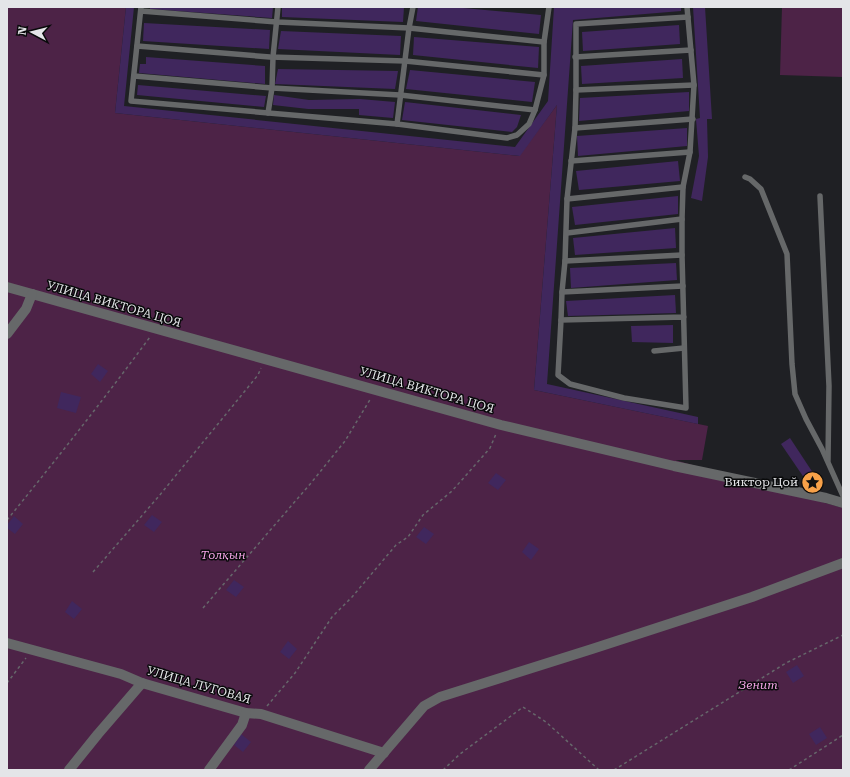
<svg xmlns="http://www.w3.org/2000/svg" width="850" height="777" font-family="'Roboto Serif',serif">
  <style>
    .green { fill: #4d2347 }
    .building { fill: #40275d }
    .lines { fill: none; stroke-linecap: round; stroke-linejoin: round }
    .path { stroke: #66676b; stroke-width: 1.5; stroke-dasharray: 3 3; stroke-linecap: butt }
    .service { stroke: #666869; stroke-width: 5.5 }
    .minor { stroke: #666869; stroke-width: 10 }
    .labels { text-anchor: middle; dominant-baseline: central; stroke-width: 3; stroke-linejoin: round; paint-order: stroke }
    .street-label { font-size: 12px; fill: #e4e5e8; stroke: #090a0b }
    .poi-label { font-size: 12px; fill: #e4e5e8; stroke: #090a0b; text-anchor: end }
    .park-label { font-size: 12px; font-style: italic; fill: #f3a4e5; stroke: #090a0b }
  </style>
  <rect width="100%" height="100%" fill="#1f2024"/>
  <g class="green">
    <polygon points="7,7 126,7 115,113 519,156 557,105 534,390 708,426 702,460 675,460 843,508 843,770 7,770"/>
    <polygon points="782,7 843,7 843,77 780,75"/>
  </g>
  <g class="building">
    <polygon points="126,7 134,7 124,106 515,147 548,101 554,7 681,7 681,11 573,20 547,384 698,417 698,424 534,390 557,105 520,156 115,113"/>
    <polygon points="150,7 273,7 272,18 150,9"/>
    <polygon points="282,7 404,7 403,22 282,17"/>
    <polygon points="418,7 452,7 541,15 539,34 416,21"/>
    <polygon points="693,7 705,7 712,119 707,119 708,157 702,201 691,198 699,156 696,119 700,118"/>
    <polygon points="144,23 270,30 269,49 143,41"/>
    <polygon points="679,25 680,44 583,51 582,32"/>
    <polygon points="281,31 401,36 400,55 278,49"/>
    <polygon points="414,37 539,47 538,68 413,55"/>
    <polygon points="146,57 265,66 265,84 139,73 140,64 146,64"/>
    <polygon points="682,59 683,78 582,84 581,66"/>
    <polygon points="278,69 398,71 395,89 275,84"/>
    <polygon points="410,70 535,82 532,102 406,89"/>
    <polygon points="138,85 266,96 264,107 137,95"/>
    <polygon points="689,92 689,111 579,121 580,98"/>
    <polygon points="274,95 309,100 360,99 395,102 393,118 359,115 359,109 308,109 273,105"/>
    <polygon points="405,102 521,115 517,127 512,132 402,120"/>
    <polygon points="687,128 687,146 578,156 577,136"/>
    <polygon points="678,161 680,181 579,190 576,171"/>
    <polygon points="678,196 678,214 575,225 572,207"/>
    <polygon points="675,228 676,248 575,255 573,238"/>
    <polygon points="676,263 677,280 571,288 570,268"/>
    <polygon points="675,295 676,313 568,316 566,301"/>
    <polygon points="673,325 673,343 632,342 631,326"/>
    <polygon points="98,364 108,371 100,382 91,374"/>
    <polygon points="61,392 81,397 76,413 57,408"/>
    <polygon points="790,438 817,479 809,485 781,444"/>
    <polygon points="496,473 506,480 498,490 488,483"/>
    <polygon points="152,515 162,522 154,532 144,525"/>
    <polygon points="14,516 23,524 15,534 7,528 7,525"/>
    <polygon points="424,527 434,534 426,544 416,537"/>
    <polygon points="529,542 539,549 531,560 522,552"/>
    <polygon points="234,580 244,587 236,597 226,590"/>
    <polygon points="72,601 82,609 74,619 65,612"/>
    <polygon points="288,641 297,649 289,659 280,652"/>
    <polygon points="797,665 804,676 793,683 786,672"/>
    <polygon points="820,727 827,738 816,745 809,734"/>
    <polygon points="241,734 251,742 243,752 234,745"/>
  </g>
  <g class="lines">
    <g class="path">
      <path d="M 7,520 C 56,460 104,399 150,337"/>
      <polyline points="93,572 159,496 258,375 261,368"/>
      <polyline points="203,608 311,483 345,441 371,398"/>
      <polyline points="7,683 26,658"/>
      <polyline points="267,706 295,673 332,617 352,597 396,545 408,537 423,515 452,491 490,448 496,434"/>
      <polyline points="443,770 460,754 523,707 546,722 599,770"/>
      <polyline points="614,770 786,663 843,635"/>
      <polyline points="789,770 843,735"/>
    </g>
    <g class="service">
      <polyline points="141,7 131,101 397,124"/>
      <polyline points="413,7 409,28 397,124 507,138 517,135 529,124 535,110 544,75 544,42 549,7"/>
      <polyline points="141,11 277,22 409,28 544,42"/>
      <polyline points="137,46 270,57 405,61 544,75"/>
      <polyline points="575,57 691,50"/>
      <polyline points="134,76 272,88 400,95 535,110"/>
      <polyline points="576,90 694,85"/>
      <polyline points="268,113 272,88 273,57 278,7"/>
      <polyline points="575,128 693,119"/>
      <polyline points="571,161 690,152"/>
      <polyline points="745,177 750,179 761,189 787,254 792,364 795,394 806,419 822,449 843,496"/>
      <polyline points="820,196 829,386 828,460"/>
      <polyline points="567,199 683,187"/>
      <polyline points="567,233 682,219"/>
      <polyline points="565,261 682,255"/>
      <polyline points="683,286 562,292 565,261 567,199 575,128 576,90 576,24 688,17"/>
      <polyline points="684,317 561,320 558,375 570,384 624,398 686,408 682,255 682,219 683,187 690,152 694,85 687,7"/>
      <polyline points="561,320 562,292"/>
      <polyline points="654,351 684,348"/>
    </g>
    <g class="minor">
      <polyline points="7,287 501,425 674,466 826,498 843,503"/>
      <polyline points="7,334 26,309 32,294"/>
      <polyline points="7,643 121,674 142,683 246,713 261,714 384,753"/>
      <polyline points="69,770 98,734 142,683"/>
      <polyline points="209,770 242,725 246,713"/>
      <polyline points="369,770 424,706 440,697 592,649 752,597 843,563"/>
    </g>
  </g>
  <defs>
    <symbol id="sight-disc" viewBox="-11 -11 22 22"><circle r="9.5" fill="#f7a149" stroke="#090a0b"/><path d="M0-6L1.8-2.2L6-1.7L2.9 1.2L3.7 5.4L0 3.3L-3.7 5.4L-2.9 1.2L-6-1.7L-1.8-2.2Z" fill="#111"/></symbol>
  </defs>
  <g fill-rule="evenodd">
    <use href="#sight-disc" x="800" y="470" width="25" height="25"/>
  </g>
  <g class="labels">
    <g class="street-label">
      <text transform="translate(114 304) rotate(16)">УЛИЦА ВИКТОРА ЦОЯ</text>
      <text transform="translate(427 390) rotate(16)">УЛИЦА ВИКТОРА ЦОЯ</text>
      <text transform="translate(199 685) rotate(16)">УЛИЦА ЛУГОВАЯ</text>
    </g>
    <g class="poi-label">
      <text x="798" y="482">Виктор Цой</text>
    </g>
    <g class="park-label">
      <text x="223" y="555">Толқын</text>
      <text x="758" y="685">Зенит</text>
    </g>
  </g>
  <rect width="850" height="777" fill="none" stroke="#e4e5e8" stroke-width="16"/>
  <g transform="translate(32 32) rotate(277)" stroke="#090a0b" stroke-width="3" paint-order="stroke">
  <path d="M0-3L7 15L0 10L-7 15Z" fill="#e4e5e8"/>
  <text y="-6" font-size="11" font-weight="bold" text-anchor="middle" fill="#e4e5e8">N</text>
  </g>
</svg>
